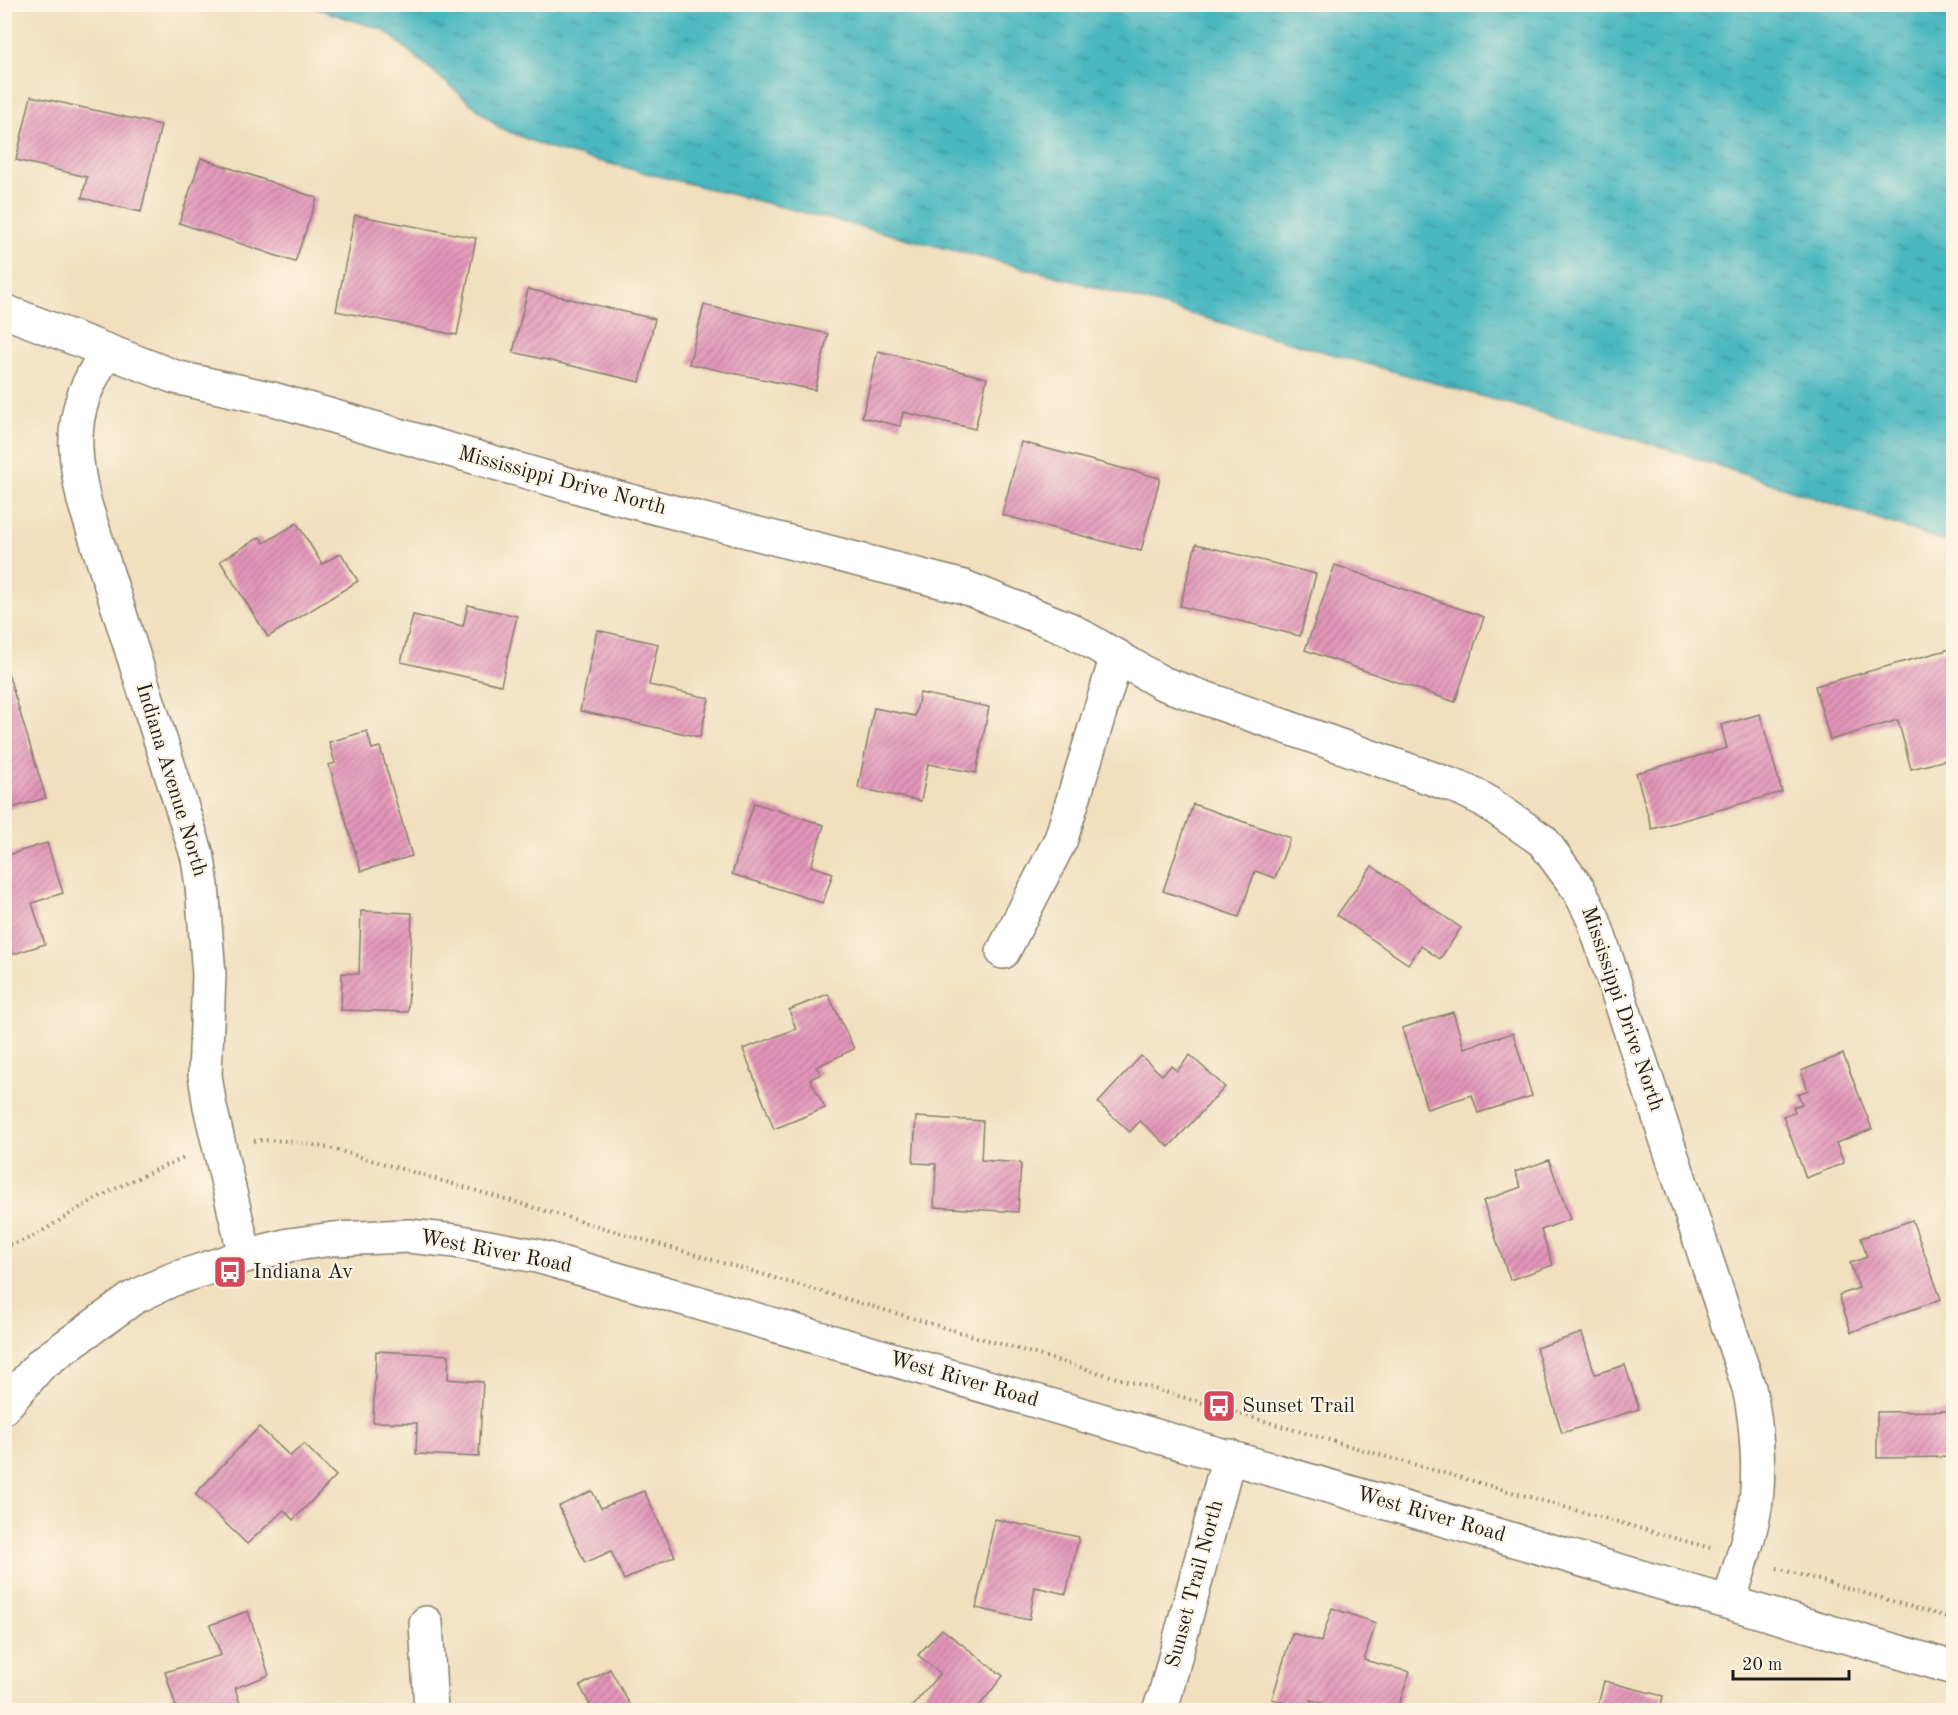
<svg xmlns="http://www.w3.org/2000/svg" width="1958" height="1715" font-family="'Old Standard TT',serif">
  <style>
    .water { fill: url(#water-ripples); stroke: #326a6e; stroke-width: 1.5 }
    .building { fill: url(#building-hatch) }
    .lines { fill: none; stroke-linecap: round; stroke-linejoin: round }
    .minor-casing { stroke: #867e6d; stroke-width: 36 }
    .path { stroke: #867e6d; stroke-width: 4; stroke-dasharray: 1.5 4.5; stroke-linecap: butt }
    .minor { stroke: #fff; stroke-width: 33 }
    .labels { text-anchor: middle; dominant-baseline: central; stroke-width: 4.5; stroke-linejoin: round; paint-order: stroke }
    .street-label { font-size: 21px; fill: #1c1c1c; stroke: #fcf5e5 }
    .poi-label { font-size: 21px; fill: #1c1c1c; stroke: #fcf5e5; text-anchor: start }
  </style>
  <defs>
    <pattern id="water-ripples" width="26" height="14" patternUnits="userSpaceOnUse" patternTransform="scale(1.5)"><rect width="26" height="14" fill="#48b7c0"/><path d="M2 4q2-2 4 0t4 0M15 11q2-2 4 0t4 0" fill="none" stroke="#3b949b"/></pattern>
    <pattern id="building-hatch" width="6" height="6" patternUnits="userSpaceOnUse" patternTransform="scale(1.5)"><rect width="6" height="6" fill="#e395b9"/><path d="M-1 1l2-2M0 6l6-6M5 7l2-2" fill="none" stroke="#b77996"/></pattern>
  </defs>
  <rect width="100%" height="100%" fill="#fcf5e5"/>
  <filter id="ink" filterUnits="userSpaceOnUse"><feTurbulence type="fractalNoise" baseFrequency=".0167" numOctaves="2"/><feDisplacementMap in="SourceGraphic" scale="12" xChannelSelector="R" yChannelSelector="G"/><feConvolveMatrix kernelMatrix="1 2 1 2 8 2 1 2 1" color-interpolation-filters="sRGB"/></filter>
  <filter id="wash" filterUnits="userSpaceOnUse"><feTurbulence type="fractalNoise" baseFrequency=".008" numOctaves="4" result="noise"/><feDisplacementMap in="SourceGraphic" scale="24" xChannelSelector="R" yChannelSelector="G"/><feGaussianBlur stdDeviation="1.35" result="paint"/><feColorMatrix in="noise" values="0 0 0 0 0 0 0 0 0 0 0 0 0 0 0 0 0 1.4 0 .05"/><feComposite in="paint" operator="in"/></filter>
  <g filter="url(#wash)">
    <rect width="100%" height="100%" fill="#f1dfbe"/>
    <polygon class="water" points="305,5 1953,5 1953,544 1662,447 1052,275 551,149 500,128 384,30"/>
    <g id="blocks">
      <g class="building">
        <polygon points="31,96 161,125 141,212 82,198 87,177 16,160"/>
        <polygon points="201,158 317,198 295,262 179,223"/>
        <polygon points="355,215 476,238 457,335 336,311"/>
        <polygon points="528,289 655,319 640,382 513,352"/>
        <polygon points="704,305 828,334 815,390 689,364"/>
        <polygon points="878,351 987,378 975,429 903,412 900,426 862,417"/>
        <polygon points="1021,442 1160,478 1141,551 1002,515"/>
        <polygon points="297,523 322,564 341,553 358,581 268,637 220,561 260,537 264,543"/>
        <polygon points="1196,544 1316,574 1300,636 1180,606"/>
        <polygon points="1335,565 1484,617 1455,702 1305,650"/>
        <polygon points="468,605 517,616 501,685 401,662 413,615 463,626"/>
        <polygon points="597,630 658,644 649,685 709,698 700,737 580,711"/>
        <polygon points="1954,648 1954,758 1911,769 1898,720 1830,740 1815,686"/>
        <polygon points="4,660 46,798 4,810"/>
        <polygon points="920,693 989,707 976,773 928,764 921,801 858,788 874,708 915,716"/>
        <polygon points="1760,714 1782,792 1652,829 1636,773 1727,748 1721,725"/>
        <polygon points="367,731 372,749 380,747 412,856 361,871 329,765 335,763 329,742"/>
        <polygon points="754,803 824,825 811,866 833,873 823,903 732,874"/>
        <polygon points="1193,804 1290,838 1275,878 1255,871 1239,917 1163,891"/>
        <polygon points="47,843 63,893 32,903 45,944 4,957 4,856"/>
        <polygon points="1372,866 1461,928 1440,959 1421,946 1408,964 1337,915"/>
        <polygon points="361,911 412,913 408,1012 341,1010 342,973 359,974"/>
        <polygon points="828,994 854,1049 816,1067 821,1074 810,1079 825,1108 774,1129 743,1049 796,1029 789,1010"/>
        <polygon points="1453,1012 1464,1048 1513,1033 1532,1096 1478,1113 1472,1095 1427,1109 1402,1028"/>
        <polygon points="1843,1054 1872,1129 1836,1143 1844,1163 1806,1178 1783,1116 1795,1112 1793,1107 1802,1104 1798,1094 1808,1090 1801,1071"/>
        <polygon points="1190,1055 1225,1087 1169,1147 1140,1121 1130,1132 1098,1103 1141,1056 1162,1075 1171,1066 1177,1071"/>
        <polygon points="916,1117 983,1121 981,1160 1021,1163 1018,1212 934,1207 936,1164 913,1163"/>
        <polygon points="1549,1160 1570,1219 1541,1230 1553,1265 1510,1280 1483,1201 1521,1187 1515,1172"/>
        <polygon points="1912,1220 1941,1299 1851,1332 1839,1295 1859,1288 1850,1263 1867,1257 1861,1238"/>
        <polygon points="1582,1333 1595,1374 1625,1365 1639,1409 1562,1433 1536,1348"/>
        <polygon points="376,1351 449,1355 448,1379 483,1382 479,1457 416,1454 417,1423 373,1422"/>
        <polygon points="1954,1411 1954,1457 1877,1458 1877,1412"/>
        <polygon points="259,1427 290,1456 304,1444 336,1476 293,1520 284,1510 247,1544 195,1494"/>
        <polygon points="592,1491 601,1508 644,1491 675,1556 624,1580 611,1551 585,1563 559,1506"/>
        <polygon points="995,1519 1079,1537 1066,1594 1035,1587 1029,1620 976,1608"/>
        <polygon points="1332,1608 1376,1623 1364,1660 1410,1672 1397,1710 1345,1710 1311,1700 1309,1709 1272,1699 1292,1633 1321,1642"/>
        <polygon points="248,1611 269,1675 235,1688 242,1710 177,1710 165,1672 221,1655 210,1625"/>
        <polygon points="942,1629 1003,1676 980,1705 986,1710 909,1710 940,1673 918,1655"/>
        <polygon points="610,1669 633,1710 580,1710 590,1705 580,1686"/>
        <polygon points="1604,1681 1663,1696 1660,1710 1597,1710"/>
      </g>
    </g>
  </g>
  <g filter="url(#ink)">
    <use href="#blocks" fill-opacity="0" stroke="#867e6d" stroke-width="1.5"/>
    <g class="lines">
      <defs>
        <g id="minor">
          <path d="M 4,311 L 175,377 L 273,399 L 603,494 L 964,587 L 1069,629 L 1162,683 L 1462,789 L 1484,800 L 1543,841 L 1579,890 L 1593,918 L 1749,1388 C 1757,1423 1761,1478 1754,1513 C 1748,1543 1738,1573 1729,1602"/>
          <path d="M 106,351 C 98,367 88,382 83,398 C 71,433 76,466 84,501 L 198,858 L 202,886 L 209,975 L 205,1075 L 210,1107 L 245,1256"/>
          <polyline points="1003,952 1061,839 1117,656"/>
          <polyline points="4,1407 41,1364 133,1298 171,1280 245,1256 289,1245 333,1239 409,1236 455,1241 537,1256 1954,1668"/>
          <polyline points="426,1623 431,1710"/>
          <polyline points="1159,1710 1165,1695 1229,1456"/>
        </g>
      </defs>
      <use href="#minor" class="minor-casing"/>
      <g class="path">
        <path d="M 254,1141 C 283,1138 309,1144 337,1150 L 1377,1454 L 1710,1548"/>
        <path d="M 4,1245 C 27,1245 63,1217 83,1206 C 115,1188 149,1172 184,1158"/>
        <polyline points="1777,1568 1954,1619"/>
      </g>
      <use href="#minor" class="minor"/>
    </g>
  </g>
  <defs>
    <symbol id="bus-square" viewBox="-11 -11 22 22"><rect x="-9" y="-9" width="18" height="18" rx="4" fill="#d1495b" stroke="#fcf5e5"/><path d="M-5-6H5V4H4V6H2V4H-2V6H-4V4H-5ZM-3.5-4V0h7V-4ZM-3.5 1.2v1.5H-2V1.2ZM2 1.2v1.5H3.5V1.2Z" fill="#fff"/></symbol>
  </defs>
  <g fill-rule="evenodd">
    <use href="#bus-square" x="211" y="1253" width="38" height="38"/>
    <use href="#bus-square" x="1200" y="1387" width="38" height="38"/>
  </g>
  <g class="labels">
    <g class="street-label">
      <text transform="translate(562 481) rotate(15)">Mississippi Drive North</text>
      <text transform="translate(171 780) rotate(73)">Indiana Avenue North</text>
      <text transform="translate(1622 1009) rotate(71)">Mississippi Drive North</text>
      <text transform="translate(496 1252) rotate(11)">West River Road</text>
      <text transform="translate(964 1380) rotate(16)">West River Road</text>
      <text transform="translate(1431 1515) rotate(16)">West River Road</text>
      <text transform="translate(1195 1584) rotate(-75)">Sunset Trail North</text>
    </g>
    <g class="poi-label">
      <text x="253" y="1272">Indiana Av</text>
      <text x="1242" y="1406">Sunset Trail</text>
    </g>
  </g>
  <rect width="1958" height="1715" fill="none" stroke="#fcf5e5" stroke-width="24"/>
  <path d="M1733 1670v9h116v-9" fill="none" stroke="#1c1c1c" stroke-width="3"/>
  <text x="1742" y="1670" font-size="18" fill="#1c1c1c" stroke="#fcf5e5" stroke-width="4.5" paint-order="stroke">20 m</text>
</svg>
